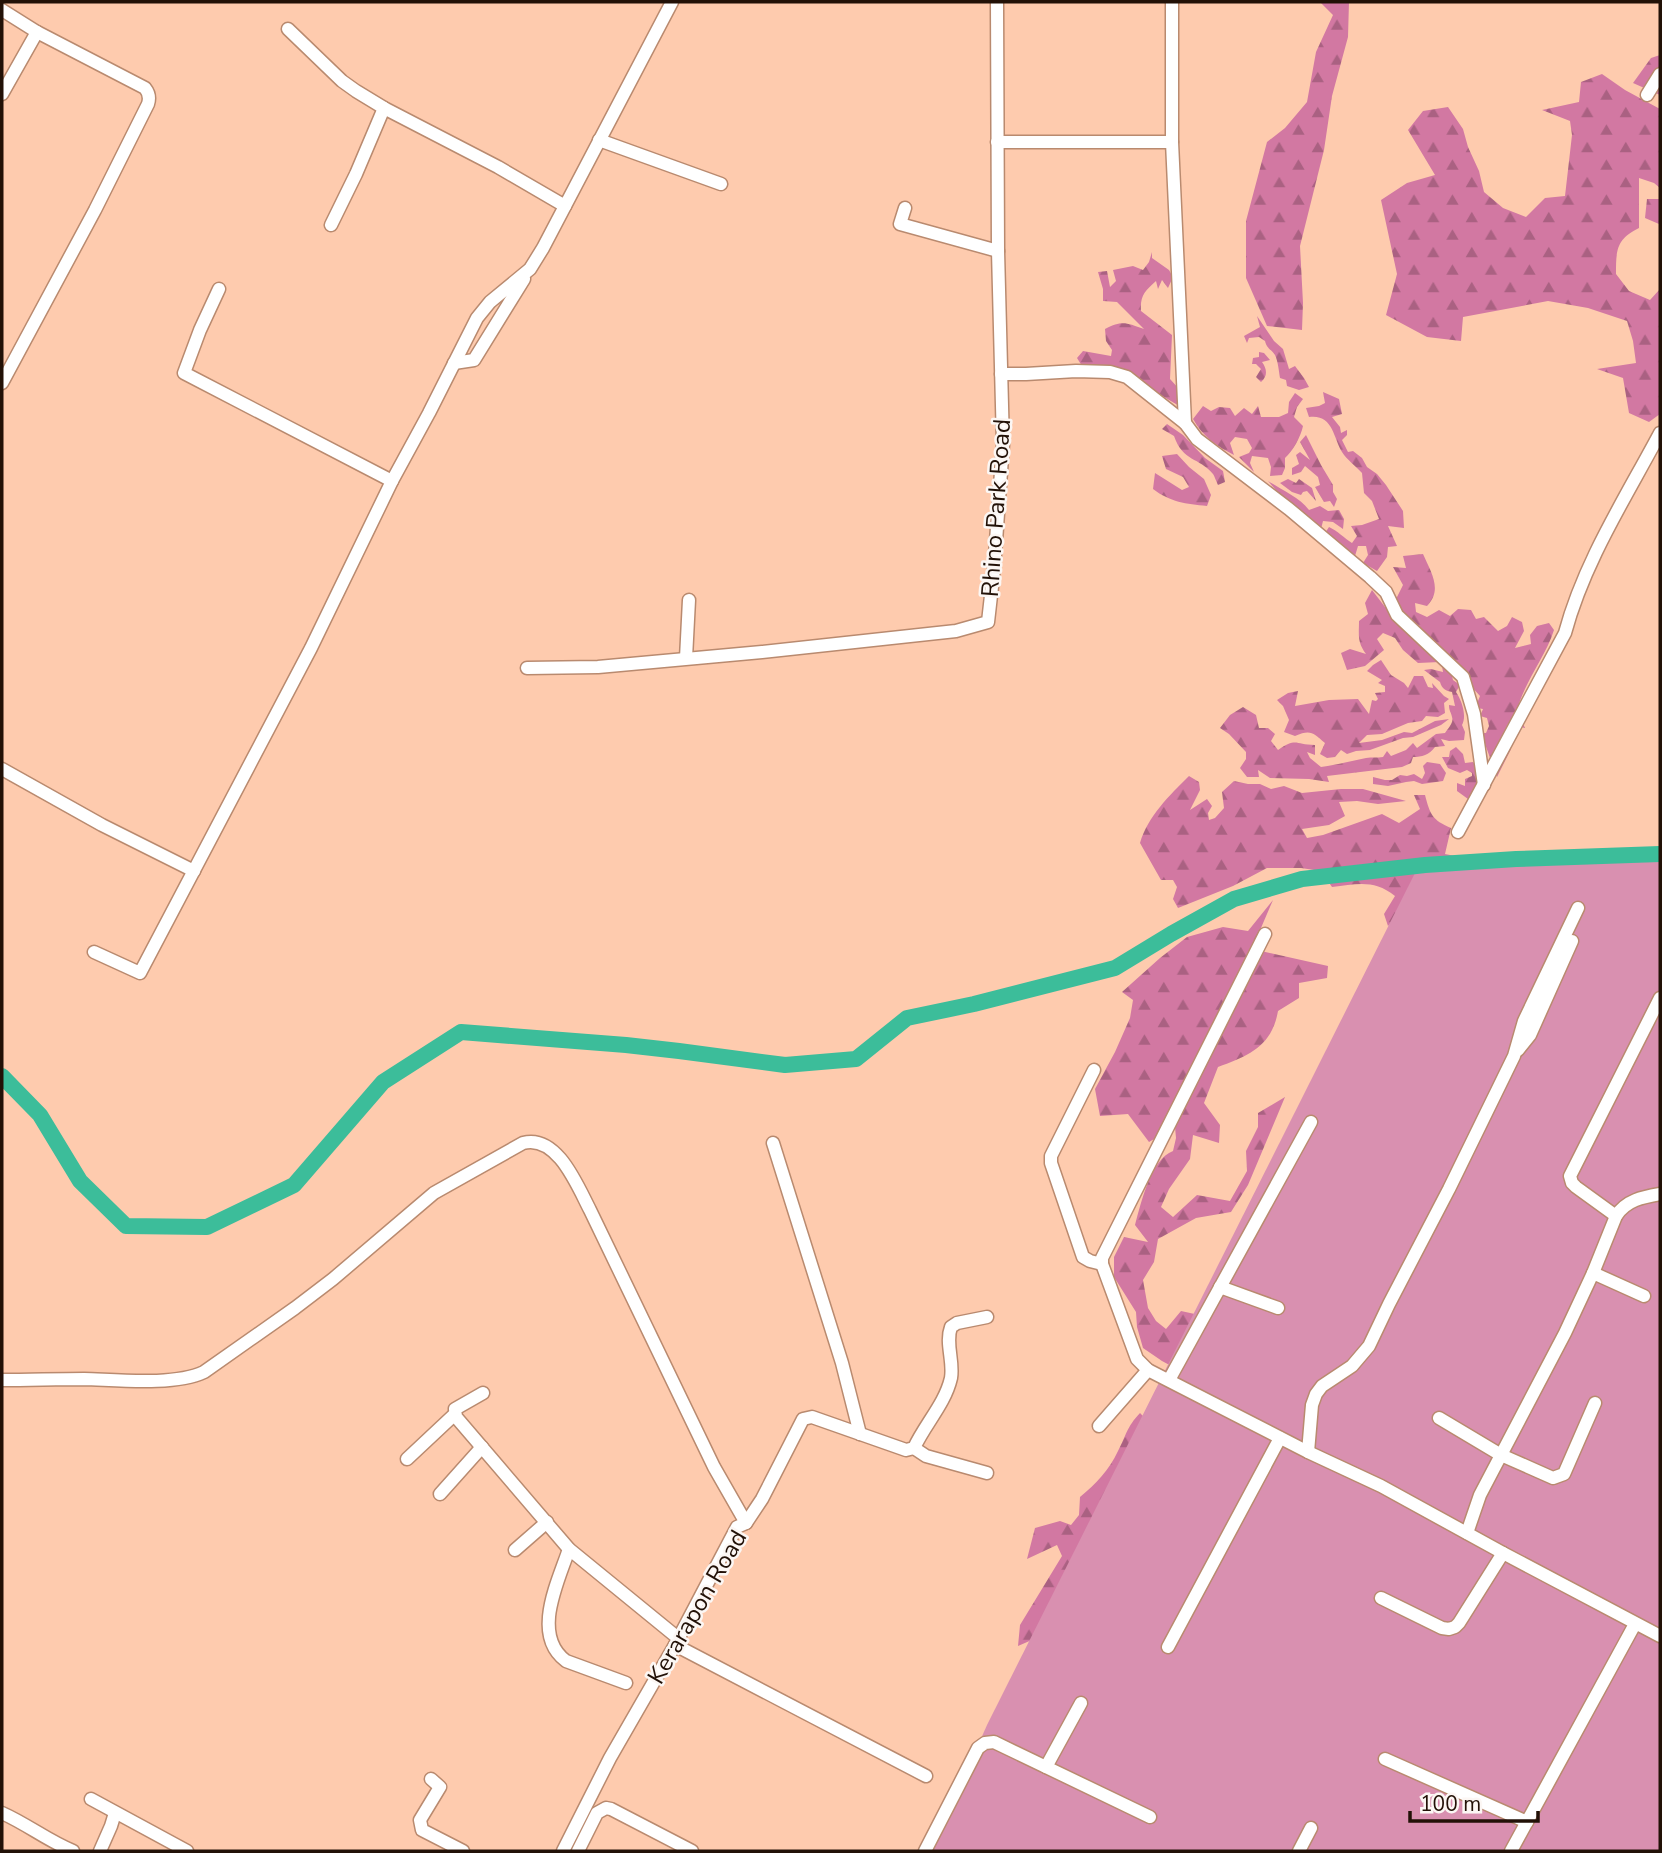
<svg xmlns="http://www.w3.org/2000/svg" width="1662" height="1853" font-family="'Nunito Sans',sans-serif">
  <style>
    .forest { fill: url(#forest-firs) }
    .garden { fill: #d990b0 }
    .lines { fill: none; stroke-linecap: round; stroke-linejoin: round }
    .river { stroke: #3cbd9a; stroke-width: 16 }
    .minor-casing { stroke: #b98a6f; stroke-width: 15 }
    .minor { stroke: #fff; stroke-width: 12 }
    .labels { text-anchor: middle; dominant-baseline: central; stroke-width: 5; stroke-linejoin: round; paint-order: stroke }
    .street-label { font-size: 24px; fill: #221107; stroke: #fcf7f4 }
  </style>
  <defs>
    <pattern id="forest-firs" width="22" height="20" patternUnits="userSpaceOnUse" patternTransform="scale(1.75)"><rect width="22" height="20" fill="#d278a2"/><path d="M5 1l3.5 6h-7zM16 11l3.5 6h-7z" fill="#aa6182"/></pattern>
  </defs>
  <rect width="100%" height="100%" fill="#fecbae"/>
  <g class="forest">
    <polygon points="1320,2 1349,2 1348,37 1332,96 1324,150 1300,246 1303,303 1302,330 1267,326 1246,278 1246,221 1267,142 1285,128 1307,102 1316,52 1333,15"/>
    <polygon points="1660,55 1660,95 1633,83 1651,58"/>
    <path d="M 1602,74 L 1625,90 L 1660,109 L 1660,188 L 1654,183 L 1639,178 L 1639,228 C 1616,239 1616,251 1616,274 L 1629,291 L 1650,300 L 1660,289 L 1660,414 L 1649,422 L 1629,413 L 1623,378 L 1597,369 L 1636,363 L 1633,341 L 1627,321 L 1588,308 L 1548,301 L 1463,317 L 1461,341 L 1427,337 L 1386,315 L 1397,274 L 1381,200 L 1407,183 L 1435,175 L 1408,130 L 1423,111 L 1448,107 L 1463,129 L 1468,147 L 1479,171 L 1484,192 L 1503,208 L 1526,217 L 1545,198 L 1565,196 L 1572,135 L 1570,121 L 1542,110 L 1579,102 L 1581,82 Z"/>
    <polygon points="1647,199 1660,199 1659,224 1645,218"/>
    <path d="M 1152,252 L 1152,258 L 1169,270 L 1173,277 L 1168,288 L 1162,280 L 1158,289 L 1156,281 C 1145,291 1140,295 1141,311 L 1172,335 L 1170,379 L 1190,401 L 1191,413 L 1159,394 L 1124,370 L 1097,365 L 1082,366 L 1077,358 L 1083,351 L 1111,356 L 1112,350 L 1106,341 L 1105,329 C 1123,320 1126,323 1144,329 L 1117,302 L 1103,301 L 1103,289 L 1098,272 L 1107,271 L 1110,287 L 1116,281 L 1113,270 L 1133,266 L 1143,270 L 1149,262 Z"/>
    <path d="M 1257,316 L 1274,341 L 1283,349 L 1289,369 L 1295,366 L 1304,378 L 1309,387 L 1299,390 L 1287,386 L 1286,380 L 1280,378 C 1279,372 1278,361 1275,355 C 1271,349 1267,349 1265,341 L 1259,337 L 1249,338 L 1247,343 L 1244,336 L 1260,327 Z"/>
    <path d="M 1259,352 L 1264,353 L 1270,360 L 1262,362 C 1267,369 1268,376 1261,382 L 1256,377 L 1261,369 L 1256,364 L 1252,364 L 1253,358 L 1259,357 Z"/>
    <path d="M 1323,392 L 1339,399 L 1342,414 L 1332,417 L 1340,427 L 1341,433 L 1347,430 L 1347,435 L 1342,440 L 1348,452 L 1353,451 L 1362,458 L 1367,467 L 1377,474 L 1386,485 L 1403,511 L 1404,528 L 1388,526 L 1397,546 L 1388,547 L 1387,557 L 1377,571 L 1363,563 L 1368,555 L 1366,546 L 1358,546 L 1355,556 L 1325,533 L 1329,527 C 1338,531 1344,538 1352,543 L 1357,536 L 1351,526 L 1362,525 L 1379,519 L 1372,501 L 1364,493 L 1362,473 C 1356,466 1347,460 1342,452 C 1333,437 1333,414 1309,417 L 1306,408 L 1319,406 L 1325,403 Z"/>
    <path d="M 1295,393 L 1303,399 L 1297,407 L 1294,417 L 1303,426 C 1301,436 1293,451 1285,458 L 1285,468 L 1282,475 L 1270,476 L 1271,467 L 1268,458 L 1252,456 L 1250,463 L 1254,472 L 1239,457 L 1249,453 L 1252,448 L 1247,439 L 1235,437 L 1230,443 L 1234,455 C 1218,447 1202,436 1193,419 L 1203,406 L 1211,411 L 1219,407 L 1230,408 L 1235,416 L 1244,408 L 1252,414 L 1258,406 L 1261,417 L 1279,417 L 1288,413 L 1289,402 Z"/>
    <path d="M 1167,424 L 1183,435 L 1205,458 L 1223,471 L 1225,482 L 1218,485 C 1217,483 1214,475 1213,474 C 1199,457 1183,462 1174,436 L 1162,429 Z"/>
    <polygon points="1306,435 1321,465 1333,485 1333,492 1337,499 1334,507 1330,501 1324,502 1315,487 1320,485 1318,477 1305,466 1301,472 1292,475 1292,468 1299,464 1296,455 1300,452 1310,460 1300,442"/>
    <path d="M 1177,454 L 1189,467 L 1204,479 L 1211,495 L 1207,506 C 1186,504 1170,502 1153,489 L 1155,473 L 1182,490 L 1189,487 L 1183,477 L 1166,469 L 1162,456 Z"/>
    <polygon points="1288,479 1296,483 1299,479 1312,488 1316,501 1307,491 1303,492 1301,495 1292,492 1280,483"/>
    <path d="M 1268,481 C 1282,490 1299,497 1309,510 L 1320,506 L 1328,511 L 1339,510 L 1344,519 L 1343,529 L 1333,522 L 1323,521 L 1321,529 L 1282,497 Z"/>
    <path d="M 1423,554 C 1431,572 1443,590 1427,606 L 1415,603 L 1416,612 L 1427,617 L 1439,610 L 1450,616 L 1458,609 L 1471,610 L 1476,619 L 1484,617 L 1498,631 L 1507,626 L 1512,617 L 1522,622 L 1524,631 L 1515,648 L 1531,644 L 1530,635 L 1537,626 L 1549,623 L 1554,630 C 1545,658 1524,682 1517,711 L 1525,728 L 1508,724 L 1502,736 L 1511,749 L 1497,777 L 1481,733 L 1486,733 L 1489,726 L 1487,718 L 1480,716 L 1483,709 L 1477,708 L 1474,698 L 1478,701 L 1480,696 L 1470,685 L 1451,672 L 1453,680 L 1460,685 L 1456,692 C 1462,701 1467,716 1462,725 L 1465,732 L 1464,740 L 1449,741 L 1441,739 L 1445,746 L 1435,747 C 1429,755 1422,757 1413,757 L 1411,763 L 1402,767 L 1327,776 L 1329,782 L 1309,779 L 1270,778 L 1258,770 L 1259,777 L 1247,777 L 1240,768 L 1246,759 L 1246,752 L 1229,734 L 1220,728 L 1230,715 L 1243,707 L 1256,715 L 1259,728 L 1268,728 L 1275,734 L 1271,741 L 1278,750 C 1297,737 1295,745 1315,745 L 1315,755 L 1307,752 L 1310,758 L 1321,767 C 1336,765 1351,761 1366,758 C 1372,757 1377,758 1383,757 L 1387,751 L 1391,756 L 1406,750 L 1413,743 L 1417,748 L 1436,734 L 1445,733 C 1448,728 1454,723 1452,717 C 1451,712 1449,711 1449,705 L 1455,706 L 1452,692 C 1446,691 1442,689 1440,682 L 1424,670 L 1431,669 L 1443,672 L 1442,666 L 1449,671 L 1440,662 L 1418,663 L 1403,650 L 1395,638 L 1383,633 L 1377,639 L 1384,650 L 1365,666 L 1347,670 L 1341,653 L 1350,649 L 1366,654 C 1357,642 1359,635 1359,621 L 1368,614 L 1365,603 L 1372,590 L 1385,607 L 1397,597 L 1403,585 L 1393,567 L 1406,568 L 1403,556 Z"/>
    <path d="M 1381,660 L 1391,675 L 1404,683 L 1408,688 L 1414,676 L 1423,676 L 1428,687 L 1433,688 L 1432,683 L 1444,696 L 1449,699 L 1444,703 L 1445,713 L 1438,717 L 1426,716 L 1422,721 L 1408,723 L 1382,734 L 1367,735 L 1359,743 L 1382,740 L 1404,732 L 1412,733 L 1435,721 L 1449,719 L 1441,725 L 1413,737 L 1403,738 L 1370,750 L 1356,751 L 1347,754 L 1341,750 L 1335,757 L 1327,758 L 1320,754 L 1325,743 C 1313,733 1311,729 1295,736 L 1284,732 L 1289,720 L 1283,706 L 1277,700 L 1288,693 L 1298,691 L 1295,706 L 1329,700 L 1358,699 L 1369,714 L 1372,700 L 1376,701 L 1378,699 L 1375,693 L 1385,692 L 1385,686 L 1378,683 L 1382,680 L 1367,671 L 1373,665 Z"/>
    <polygon points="1456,747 1463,754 1465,763 1473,762 1479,770 1478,785 1468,799 1457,791 1457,783 1465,786 1465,779 1472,776 1472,773 1467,770 1460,773 1448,768 1442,757 1449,757 1450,751"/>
    <polygon points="1427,762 1440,764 1446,773 1443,781 1422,784 1414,781 1406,782 1388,786 1373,784 1373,777 1385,780 1392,780 1400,775 1407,776 1414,774 1422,779 1425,773 1423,766"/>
    <path d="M 1189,776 L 1199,782 L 1200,790 L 1190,810 L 1207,799 L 1212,806 L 1208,813 L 1209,820 L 1215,818 L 1224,808 L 1222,792 L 1234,781 L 1248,784 L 1260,784 L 1271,789 L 1284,786 L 1302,793 L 1341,789 L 1363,789 L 1406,801 L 1378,804 L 1357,801 L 1339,802 L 1345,816 L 1329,825 L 1302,829 L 1307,838 L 1323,835 L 1382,814 L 1399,823 L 1420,809 L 1414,795 L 1425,795 C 1430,814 1432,820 1451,828 L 1445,854 L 1455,856 L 1388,926 L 1384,914 L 1395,896 C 1374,879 1357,884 1332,887 L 1321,871 L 1301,868 L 1267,868 L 1233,886 L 1178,908 L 1173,899 L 1177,887 L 1173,880 L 1161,880 L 1140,843 C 1148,816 1169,796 1189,776 Z"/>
    <path d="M 1273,900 L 1252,949 L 1328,966 L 1327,978 L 1299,983 L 1299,998 L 1278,1011 C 1272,1046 1249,1056 1218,1067 L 1204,1103 L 1220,1125 L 1219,1143 L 1193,1135 L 1190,1159 L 1169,1189 L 1161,1207 L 1173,1217 L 1197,1195 L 1230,1201 L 1247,1171 L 1246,1151 L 1258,1127 L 1258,1113 L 1285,1097 L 1248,1185 L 1231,1212 L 1196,1218 L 1158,1239 L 1154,1262 L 1143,1280 L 1148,1308 L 1156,1321 L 1166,1329 L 1181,1311 L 1213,1318 L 1186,1374 L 1162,1361 L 1143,1348 L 1137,1327 L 1136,1312 L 1114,1277 L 1114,1257 L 1124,1237 L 1148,1242 L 1135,1225 C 1141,1203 1151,1159 1173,1151 L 1176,1138 L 1175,1127 L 1149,1142 L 1128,1114 L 1100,1116 L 1095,1089 L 1115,1052 L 1130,1018 L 1133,1000 L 1122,992 L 1160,958 L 1187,937 L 1223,927 L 1248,931 Z"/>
    <path d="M 1140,1413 L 1146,1419 L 1041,1636 L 1018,1646 L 1020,1625 L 1062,1556 L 1057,1545 L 1027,1559 L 1035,1528 L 1060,1521 L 1071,1525 L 1079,1515 L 1080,1497 C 1096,1484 1109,1470 1118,1451 C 1127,1434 1126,1428 1140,1413 Z"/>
  </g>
  <polygon class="garden" points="1660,856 1660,1851 931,1851 987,1725 1415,873 1425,868"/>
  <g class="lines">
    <polyline class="river" points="2,1076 40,1115 80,1181 126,1226 207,1227 294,1185 383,1082 461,1032 626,1045 679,1051 785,1065 856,1059 907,1018 974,1004 1115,968 1171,934 1234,899 1302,879 1425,865 1516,859 1660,854"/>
    <defs>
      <g id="minor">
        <path d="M 2,10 L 37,32 L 145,88 C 149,93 150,98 148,104 L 95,210 L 2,383"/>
        <polyline points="288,29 342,81 356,91 384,108 498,167 565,206"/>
        <polyline points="2,94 37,32"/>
        <polyline points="1647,95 1660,74"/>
        <polyline points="599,140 721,184"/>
        <polyline points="997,142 1172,142 1172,2"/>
        <polyline points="1172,142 1185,423"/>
        <polyline points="905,208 900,224 998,251"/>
        <polyline points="331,225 356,174 384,108"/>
        <polyline points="219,289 200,330 184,373 392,481"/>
        <polyline points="454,363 474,360 524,279"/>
        <polyline points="1001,374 1026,374 1076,371 1110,372 1127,377 1185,423 1197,439 1289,509 1370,577 1386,592 1397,615 1463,677 1474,714 1484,785"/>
        <polyline points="686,658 689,600"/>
        <polyline points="527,668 598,667 762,652 956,631 988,622 994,569 1003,444 998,251 997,2"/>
        <polyline points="2,769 102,825 194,871"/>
        <path d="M 1458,832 L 1565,633 C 1584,562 1626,497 1660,433"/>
        <polyline points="1265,934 1102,1258 1102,1264 1137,1359 1148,1370 1308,1452 1381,1486 1503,1553 1660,1636"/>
        <polyline points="94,952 140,973 311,648 392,481 429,413 477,318 490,302 530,269 543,248 672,2"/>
        <polyline points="1518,1050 1530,1035 1572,941"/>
        <polyline points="1094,1070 1051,1156 1051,1163 1083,1257 1090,1261 1102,1264"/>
        <polyline points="773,1143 842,1363 860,1434"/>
        <polyline points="1616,1216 1576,1187 1572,1183 1570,1176 1660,998"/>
        <polyline points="1593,1273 1644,1296"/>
        <polyline points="1220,1287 1278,1308"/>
        <path d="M 2,1380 C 29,1380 57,1379 84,1379 C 118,1380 174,1386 204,1372 L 295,1308 L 333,1279 L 434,1193 L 523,1143 C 557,1134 577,1185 590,1210 L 714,1467 L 746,1523 L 737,1527 L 675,1645 L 610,1758 L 563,1851"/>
        <polyline points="1169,1380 1311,1122"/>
        <polyline points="483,1393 455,1409 456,1417 569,1549 678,1638"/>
        <polyline points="1439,1418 1501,1455 1553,1478 1564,1474 1595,1403"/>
        <polyline points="1099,1426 1148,1370"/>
        <polyline points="914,1448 926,1456 987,1473"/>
        <polyline points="1308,1452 1312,1405 1316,1394 1322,1386 1352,1366 1369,1346 1389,1304 1449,1189 1514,1056 1524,1021 1578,908"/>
        <polyline points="407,1459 455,1414"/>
        <polyline points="440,1494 482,1447"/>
        <path d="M 746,1523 L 762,1499 L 803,1419 L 812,1417 L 906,1450 L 914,1448 C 925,1424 945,1404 951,1378 C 954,1361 945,1343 951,1327 L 957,1323 L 987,1317"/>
        <path d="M 1467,1533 L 1480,1495 L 1565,1333 L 1593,1273 L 1616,1216 C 1626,1200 1643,1197 1660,1194"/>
        <path d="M 569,1549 C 558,1582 531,1635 566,1661 L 626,1683"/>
        <polyline points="515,1550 547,1522"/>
        <polyline points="1381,1598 1442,1628 1449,1629 1455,1627 1459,1623 1503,1553"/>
        <polyline points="675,1645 926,1776"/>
        <polyline points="1168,1647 1280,1438"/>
        <polyline points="1385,1759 1527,1822"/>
        <polyline points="1046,1767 1081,1703"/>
        <polyline points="431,1779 440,1787 420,1820 422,1830 463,1851"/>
        <polyline points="91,1799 187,1851"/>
        <path d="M 2,1813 C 27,1824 48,1841 73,1851"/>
        <polyline points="100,1851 111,1826 115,1813"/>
        <polyline points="578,1851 597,1813 606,1808 611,1809 692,1851"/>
        <polyline points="925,1851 978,1748 985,1743 994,1742 1150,1817"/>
        <polyline points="1299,1851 1311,1828"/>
        <polyline points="1511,1851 1635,1624"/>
      </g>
    </defs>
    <use href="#minor" class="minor-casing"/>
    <use href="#minor" class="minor"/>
  </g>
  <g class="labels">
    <g class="street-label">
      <text transform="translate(996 508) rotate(-86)">Rhino Park Road</text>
      <text transform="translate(697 1607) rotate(-60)">Kerarapon Road</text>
    </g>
  </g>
  <rect width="1662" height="1853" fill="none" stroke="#221107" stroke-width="7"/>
  <path d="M1410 1811v10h128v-10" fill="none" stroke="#221107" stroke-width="3.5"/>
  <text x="1420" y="1811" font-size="21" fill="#221107" stroke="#fcf7f4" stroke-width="5" paint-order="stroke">100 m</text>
</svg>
